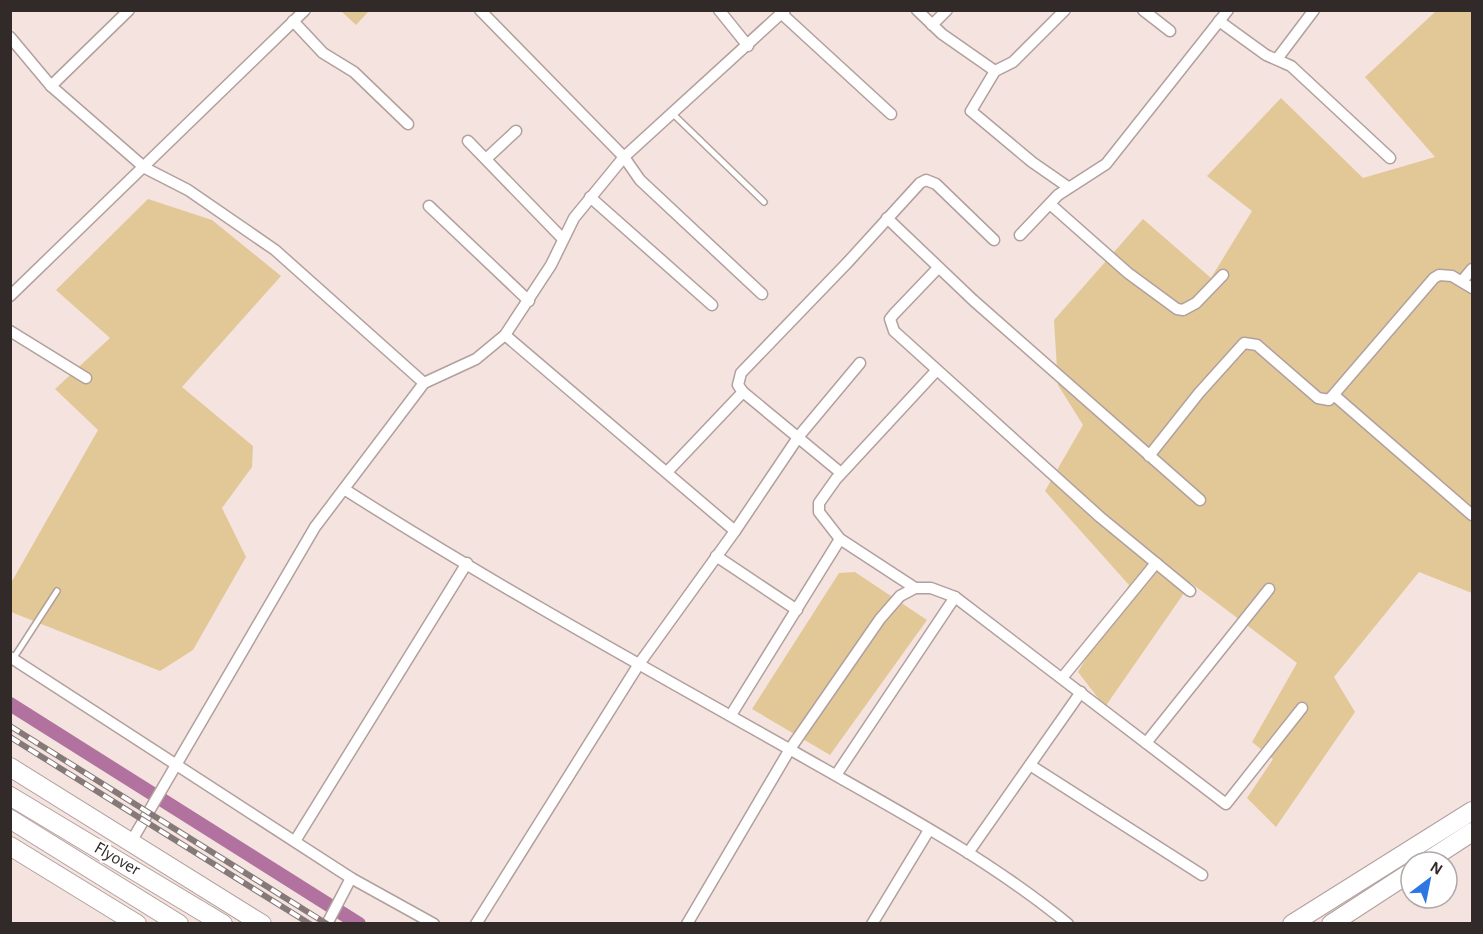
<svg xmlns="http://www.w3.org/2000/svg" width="1483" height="934" font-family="'Alegreya Sans',sans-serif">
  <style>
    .green { fill: #e2c896 }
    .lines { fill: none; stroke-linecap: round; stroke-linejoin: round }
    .canal { stroke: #b172a0; stroke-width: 14 }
    .service-casing { stroke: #b1a09d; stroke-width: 8 }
    .minor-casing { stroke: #b1a09d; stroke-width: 13 }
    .trunk-casing { stroke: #b1a09d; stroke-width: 20 }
    .service { stroke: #fff; stroke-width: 5 }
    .minor { stroke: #fff; stroke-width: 10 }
    .trunk { stroke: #fff; stroke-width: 18 }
    .rail-casing { stroke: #857a78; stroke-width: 6 }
    .rail { stroke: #fff; stroke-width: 4; stroke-dasharray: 11; stroke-linecap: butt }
    .labels { text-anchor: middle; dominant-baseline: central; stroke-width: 5; stroke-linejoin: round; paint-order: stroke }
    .street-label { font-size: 18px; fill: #312a29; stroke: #fff }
  </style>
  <rect width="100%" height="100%" fill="#f5e3e0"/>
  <g class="green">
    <polygon points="341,11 369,11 356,25"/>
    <polygon points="1436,11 1472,11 1472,593 1419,572 1334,677 1355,712 1276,827 1247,798 1273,759 1252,742 1297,663 1191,583 1105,707 1078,672 1129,585 1045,491 1083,425 1058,385 1054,320 1143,219 1211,278 1252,211 1207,176 1281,98 1363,178 1435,157 1365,77"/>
    <polygon points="148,199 212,220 281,276 182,387 253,446 252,467 222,508 246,557 193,650 160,671 11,612 11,583 98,430 55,389 110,338 56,290"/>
    <polygon points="855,572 927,620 830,755 752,709 839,573"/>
  </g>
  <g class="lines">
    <polyline class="canal" points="10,704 359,924"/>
    <defs>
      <g id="service">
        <polyline points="672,113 764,202"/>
        <polyline points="13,659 57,591"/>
      </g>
      <g id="minor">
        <polyline points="480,10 624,157 640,180 762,294"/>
        <polyline points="719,10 748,46"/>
        <polyline points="917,10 942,34 995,71 1013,62 1065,10"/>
        <polyline points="1143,10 1170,31"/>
        <polyline points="782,14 891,114"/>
        <polyline points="293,21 323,53 354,72 408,124"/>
        <polyline points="1219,21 1266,55 1291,66 1390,158"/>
        <polyline points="932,25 947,10"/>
        <polyline points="10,37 51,86 129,10"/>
        <polyline points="1277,59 1314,10"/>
        <polyline points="995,71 971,111 1032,162 1068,187"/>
        <polyline points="51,86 145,168 188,190 275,250 424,383"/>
        <polyline points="468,141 563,239"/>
        <polyline points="487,158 516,131"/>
        <polyline points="590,197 712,305"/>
        <polyline points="1050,204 1128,273 1177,309 1183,310 1196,303 1223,275"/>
        <polyline points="429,206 529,301"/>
        <polyline points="887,218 973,300 1200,500"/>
        <polyline points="1020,235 1058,195 1106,164 1228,10"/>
        <polyline points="938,268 894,314 890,319 894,331 1100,517 1190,591"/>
        <polyline points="1462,281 1472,269"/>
        <polyline points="10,296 305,10"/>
        <polyline points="10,331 86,378"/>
        <polyline points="743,392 738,385 741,373 848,262 920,183 926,180 936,184 994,240"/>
        <polyline points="1335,396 1472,515"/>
        <polyline points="1149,456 1199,393 1244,343 1257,345 1318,398 1329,400 1434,278 1439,275 1452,276 1472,288"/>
        <polyline points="667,472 743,392 841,473"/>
        <path d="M 344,489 C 488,581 642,666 791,750 C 885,804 984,855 1068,924"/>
        <polyline points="735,531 799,436 860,363"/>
        <polyline points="716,556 797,610"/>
        <polyline points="915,588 840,539 819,512 819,503 836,479 936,371"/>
        <polyline points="10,657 351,878 434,924"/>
        <polyline points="1062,678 1156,563"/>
        <polyline points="731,715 840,539"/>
        <polyline points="1146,743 1269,589"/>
        <polyline points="1030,765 1202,875"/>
        <polyline points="836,775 955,597"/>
        <polyline points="295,841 467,563"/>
        <polyline points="131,842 315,527 424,383 476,359 505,335 551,265 574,218 624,157 785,10"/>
        <polyline points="968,853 1081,692"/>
        <polyline points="327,924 351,878"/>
        <polyline points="476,924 639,664 735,531 505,335"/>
        <polyline points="687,924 790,749 880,619 900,596 915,588 931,588 955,597 1226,804 1302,708"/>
        <polyline points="872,924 929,830"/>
      </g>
      <g id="trunk">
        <polyline points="10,767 262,924"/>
        <polyline points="10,796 223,924"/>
        <polyline points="10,819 179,924"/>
        <polyline points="10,846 137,924"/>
        <polyline points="1426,862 1472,832"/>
        <polyline points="1292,924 1472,811"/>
        <polyline points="1331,924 1411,872"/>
      </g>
    </defs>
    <use href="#service" class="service-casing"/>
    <use href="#minor" class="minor-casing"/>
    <use href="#trunk" class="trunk-casing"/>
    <use href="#service" class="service"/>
    <use href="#minor" class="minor"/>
    <use href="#trunk" class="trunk"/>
    <defs>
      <g id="rail">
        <polyline points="10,726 327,924"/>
        <polyline points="10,737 310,924"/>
      </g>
    </defs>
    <use href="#rail" class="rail-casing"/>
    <use href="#rail" class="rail"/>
  </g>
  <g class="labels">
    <g class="street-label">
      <text transform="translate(117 859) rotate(30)">Flyover</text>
    </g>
  </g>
  <rect width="1483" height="934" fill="none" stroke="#312a29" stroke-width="24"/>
  <g transform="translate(1429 880) rotate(32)"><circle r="28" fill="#ffffff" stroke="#adaaa9" stroke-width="1.5"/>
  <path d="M0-4.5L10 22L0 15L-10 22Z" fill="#2c77e3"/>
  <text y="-9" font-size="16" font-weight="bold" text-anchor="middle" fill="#312a29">N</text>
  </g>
</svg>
